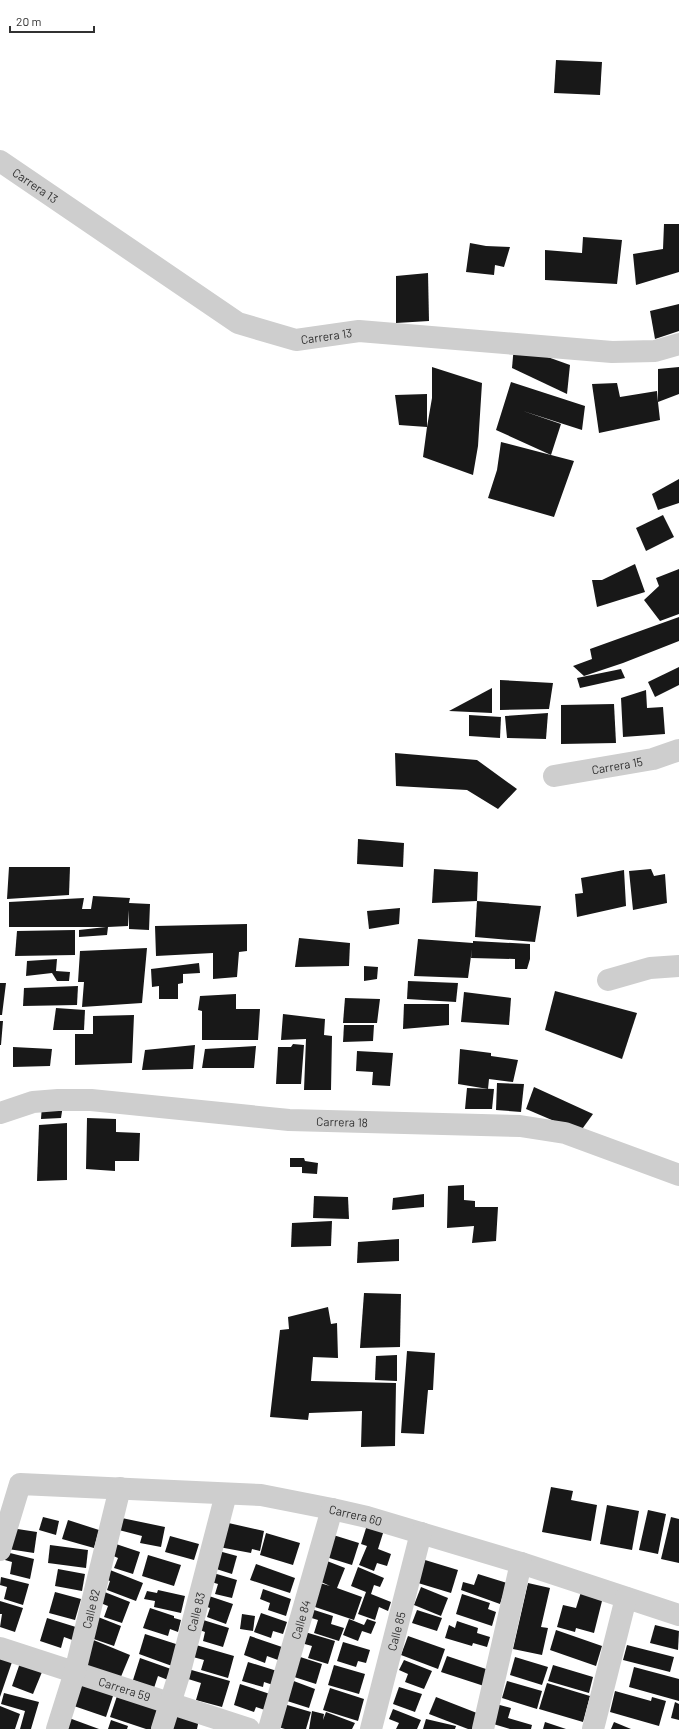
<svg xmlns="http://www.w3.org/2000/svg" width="679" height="1729" font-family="Barlow,sans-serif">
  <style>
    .building { fill: #181818 }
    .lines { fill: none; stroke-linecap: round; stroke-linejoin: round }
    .street { stroke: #cecece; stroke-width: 22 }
    .labels { text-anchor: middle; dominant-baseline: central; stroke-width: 4; stroke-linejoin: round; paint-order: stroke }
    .street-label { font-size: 12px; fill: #313131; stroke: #fff }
  </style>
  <rect width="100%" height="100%" fill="#fff"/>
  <g class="building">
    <polygon points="556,60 602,62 600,95 554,93"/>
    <polygon points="664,224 679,224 679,272 636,285 633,254 663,249"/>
    <polygon points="583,237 622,240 617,284 545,280 545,250 582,253"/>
    <polygon points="470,243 486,246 510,247 504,267 495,265 494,275 466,272"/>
    <polygon points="428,273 429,321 396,323 396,276"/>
    <polygon points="679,304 679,331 655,339 650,311"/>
    <polygon points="514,345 570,365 567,394 512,368"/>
    <polygon points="432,367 482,383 478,446 473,475 423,457 427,427 399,425 395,395 427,394 427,427 432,398"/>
    <polygon points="679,367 679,394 658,402 660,420 599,433 592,384 617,383 620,397 657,391 658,402 658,369"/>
    <polygon points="511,382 585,406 582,430 523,411 561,424 551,455 496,430"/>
    <polygon points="501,442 574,461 554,517 488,498 497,470"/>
    <polygon points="679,479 679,503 658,510 652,494"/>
    <polygon points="663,515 674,537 646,551 636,528"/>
    <polygon points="635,564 645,592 597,607 592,580 602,580"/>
    <polygon points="679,569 679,614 660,621 644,600 659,586 656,578"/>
    <polygon points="679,617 679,641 623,663 584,676 573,666 592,659 590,649"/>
    <polygon points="679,667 679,685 655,697 648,682"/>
    <polygon points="621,669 625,678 580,688 577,678"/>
    <polygon points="500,680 553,683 549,709 500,710"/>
    <polygon points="492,688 492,713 449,711"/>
    <polygon points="646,690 647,708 663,707 665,734 623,737 621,698"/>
    <polygon points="614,704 616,743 561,744 561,705"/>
    <polygon points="548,713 546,739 507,738 505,716"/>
    <polygon points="469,715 501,717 500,738 469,736"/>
    <polygon points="395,753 477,760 517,789 498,809 467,790 396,786"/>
    <polygon points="358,839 404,843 403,867 357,864"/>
    <polygon points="9,867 70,867 69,895 7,899"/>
    <polygon points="434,869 478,872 477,901 432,903"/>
    <polygon points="651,869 654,876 665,874 667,903 633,910 629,871"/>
    <polygon points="624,870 626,906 577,917 575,894 583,893 581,878"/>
    <polygon points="93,896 130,898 129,903 150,904 149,930 129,929 129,910 128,926 108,927 107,935 79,937 79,930 106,927 9,927 9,902 84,898 82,909 91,909"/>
    <polygon points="477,901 541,906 535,942 475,937"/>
    <polygon points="400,908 399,924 369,929 367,911"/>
    <polygon points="247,924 247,951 239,952 237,977 213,979 213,953 156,956 155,926"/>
    <polygon points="75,930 75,955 15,956 17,931"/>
    <polygon points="299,938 350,943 349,966 295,967"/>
    <polygon points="418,939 473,943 473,941 530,944 530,959 527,969 515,969 515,959 471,958 472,949 468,978 414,976"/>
    <polygon points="147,948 142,1003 82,1007 84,982 78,982 80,951"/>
    <polygon points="57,959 56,971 70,972 69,981 57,981 52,973 26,976 27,961"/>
    <polygon points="199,963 200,973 183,974 183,983 178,984 178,999 159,999 159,986 152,987 151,969"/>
    <polygon points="364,966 378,967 377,979 364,981"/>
    <polygon points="408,981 458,983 456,1002 407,999"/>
    <polygon points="0,983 6,983 2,1015 0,1015"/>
    <polygon points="78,986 77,1005 23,1006 24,988"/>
    <polygon points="555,991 637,1013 622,1059 545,1030"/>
    <polygon points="464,992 511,998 509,1025 461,1022"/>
    <polygon points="236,994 236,1009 260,1009 258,1040 202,1040 202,1011 198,1010 200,996"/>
    <polygon points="345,998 380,999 377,1023 343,1023"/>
    <polygon points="404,1004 449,1004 449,1025 403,1029"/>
    <polygon points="56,1008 85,1010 84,1030 53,1030"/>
    <polygon points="283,1014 325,1019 324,1035 332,1036 331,1090 304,1090 306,1039 281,1040"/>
    <polygon points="134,1015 132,1063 75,1065 75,1034 93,1034 93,1016"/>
    <polygon points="0,1021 3,1021 1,1045 0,1045"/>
    <polygon points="344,1025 374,1025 373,1041 343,1042"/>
    <polygon points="293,1044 304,1045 301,1084 276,1084 278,1047 291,1047"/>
    <polygon points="195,1045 193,1069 142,1070 145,1050"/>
    <polygon points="256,1046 254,1068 202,1068 205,1049"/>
    <polygon points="13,1047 52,1049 50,1066 13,1067"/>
    <polygon points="460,1049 491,1053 491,1056 518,1060 513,1082 489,1079 488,1089 458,1084"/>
    <polygon points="357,1051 393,1053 390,1086 372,1085 373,1072 356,1071"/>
    <polygon points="497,1083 524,1084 521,1112 496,1110"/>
    <polygon points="534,1087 593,1114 580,1132 526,1109"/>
    <polygon points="467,1088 494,1089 492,1109 465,1109"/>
    <polygon points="42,1105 63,1105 61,1118 41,1119"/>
    <polygon points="87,1118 116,1119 116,1132 140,1133 139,1161 115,1161 115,1171 86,1169"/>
    <polygon points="67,1123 67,1180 37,1181 39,1125"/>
    <polygon points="290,1158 304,1158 305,1161 318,1163 317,1174 302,1173 302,1167 290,1167"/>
    <polygon points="464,1185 464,1200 475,1201 475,1207 498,1207 496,1241 472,1243 474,1226 447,1228 448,1186"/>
    <polygon points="424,1194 424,1207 392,1210 393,1198"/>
    <polygon points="314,1196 348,1197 349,1219 313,1218"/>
    <polygon points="332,1221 331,1246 291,1247 292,1223"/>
    <polygon points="399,1239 399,1261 357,1263 358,1242"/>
    <polygon points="364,1293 401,1294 400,1347 360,1348"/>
    <polygon points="328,1307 331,1324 337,1323 338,1358 313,1357 311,1381 396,1383 395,1446 361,1447 362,1411 309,1413 308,1420 270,1417 280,1330 289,1329 288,1317"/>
    <polygon points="407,1351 435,1353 433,1390 428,1390 424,1434 401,1433"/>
    <polygon points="397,1355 397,1381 375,1380 376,1356"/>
    <polygon points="551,1487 573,1491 571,1500 597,1505 591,1541 542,1532"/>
    <polygon points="607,1505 639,1511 632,1550 600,1544"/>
    <polygon points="648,1510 666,1514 658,1554 639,1550"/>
    <polygon points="43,1517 59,1521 56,1535 39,1530"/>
    <polygon points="117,1517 165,1527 161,1547 140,1543 142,1536 115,1529"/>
    <polygon points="671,1517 679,1519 679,1563 661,1559"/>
    <polygon points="68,1520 99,1530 94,1548 62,1539"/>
    <polygon points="224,1522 264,1531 260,1551 252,1549 251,1553 219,1547"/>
    <polygon points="367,1525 384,1530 378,1549 391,1554 387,1566 377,1563 374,1571 359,1565 367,1546 361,1544"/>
    <polygon points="11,1528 37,1532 34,1553 8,1549"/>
    <polygon points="266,1533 300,1543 293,1565 260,1555"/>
    <polygon points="330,1534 359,1543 352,1565 323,1556"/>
    <polygon points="170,1536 199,1544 194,1560 165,1552"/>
    <polygon points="113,1543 140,1552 133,1574 114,1568 118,1558 109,1554"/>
    <polygon points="50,1545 88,1550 86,1568 48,1563"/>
    <polygon points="215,1550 237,1556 232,1574 210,1567"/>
    <polygon points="6,1552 34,1559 30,1579 10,1574 12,1562 5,1560"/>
    <polygon points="148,1555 181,1565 174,1586 142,1576"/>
    <polygon points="425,1560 458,1570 451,1593 418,1583"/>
    <polygon points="327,1561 345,1568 337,1588 362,1597 354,1620 312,1606 320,1583 330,1586 319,1581"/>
    <polygon points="256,1564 295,1578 290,1593 250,1580"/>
    <polygon points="358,1567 384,1578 380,1587 374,1585 371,1594 391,1602 388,1611 379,1607 375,1620 358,1614 366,1592 351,1586"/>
    <polygon points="105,1568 143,1583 136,1601 107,1590 110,1581 102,1578"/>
    <polygon points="58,1569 85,1574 82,1591 55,1586"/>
    <polygon points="210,1572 237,1580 232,1598 215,1594 218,1584 208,1581"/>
    <polygon points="478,1574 507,1583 500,1604 461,1590 463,1582 474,1585"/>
    <polygon points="1,1577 29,1584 23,1605 4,1599 7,1587 0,1585"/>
    <polygon points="528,1583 550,1588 541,1627 548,1628 542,1655 513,1649"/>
    <polygon points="421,1587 448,1598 441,1616 414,1605"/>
    <polygon points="263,1589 291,1599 286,1616 268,1610 270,1603 260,1599"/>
    <polygon points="158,1590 185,1596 181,1613 154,1607 155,1601 144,1599 147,1591 157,1593"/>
    <polygon points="102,1591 130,1602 122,1623 104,1617 108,1606 98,1602"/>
    <polygon points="55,1592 81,1599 75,1620 49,1613"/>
    <polygon points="581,1592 603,1597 594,1633 576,1628 575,1632 557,1627 563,1605 576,1608"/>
    <polygon points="462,1594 490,1603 488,1609 496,1612 492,1626 456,1614"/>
    <polygon points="206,1595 233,1604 226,1624 207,1617 210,1608 202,1605"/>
    <polygon points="0,1601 23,1608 15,1632 0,1627 2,1614 0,1614"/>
    <polygon points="150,1608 174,1616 174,1618 181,1620 178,1632 170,1629 168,1636 143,1628"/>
    <polygon points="308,1608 333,1616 331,1624 344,1628 339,1641 314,1633 318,1620 305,1616"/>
    <polygon points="417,1610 442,1618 437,1631 412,1623"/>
    <polygon points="261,1613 287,1622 283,1634 273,1631 271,1638 254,1632"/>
    <polygon points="242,1614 255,1616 253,1631 240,1629"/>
    <polygon points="93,1615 121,1626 114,1646 85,1636"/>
    <polygon points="47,1618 79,1628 75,1641 64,1637 61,1648 40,1641"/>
    <polygon points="200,1619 229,1628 223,1647 203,1641 205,1632 197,1629"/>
    <polygon points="349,1619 364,1625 367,1619 376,1622 371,1634 362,1631 358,1641 343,1635"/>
    <polygon points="457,1621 478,1628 477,1633 490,1637 487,1647 473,1643 472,1646 445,1638 449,1625 455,1628"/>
    <polygon points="655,1625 679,1631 678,1650 650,1643"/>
    <polygon points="556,1630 602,1646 596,1666 550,1650"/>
    <polygon points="305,1632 335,1641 328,1664 308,1658 312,1646 301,1643"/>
    <polygon points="145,1634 179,1645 172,1666 139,1654"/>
    <polygon points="250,1636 282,1647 278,1660 267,1656 265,1663 244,1655"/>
    <polygon points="408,1636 445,1649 438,1669 401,1655"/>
    <polygon points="91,1639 130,1655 120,1679 82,1664"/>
    <polygon points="343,1642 370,1650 366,1663 358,1661 356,1667 337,1661"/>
    <polygon points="196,1645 234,1656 228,1678 201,1670 204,1660 193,1657"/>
    <polygon points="627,1645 674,1657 670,1672 623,1660"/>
    <polygon points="294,1655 322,1664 316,1684 288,1675"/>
    <polygon points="447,1656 489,1670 484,1686 441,1672"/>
    <polygon points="515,1657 548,1667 542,1685 510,1675"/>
    <polygon points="140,1658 171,1669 168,1680 158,1676 154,1688 133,1680"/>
    <polygon points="0,1659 12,1662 0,1697"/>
    <polygon points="404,1660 432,1671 424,1689 405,1682 408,1674 399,1670"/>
    <polygon points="248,1662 277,1671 273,1685 264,1682 263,1687 242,1681"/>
    <polygon points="20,1663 42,1672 33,1694 12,1686"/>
    <polygon points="334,1665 365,1674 359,1694 328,1685"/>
    <polygon points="553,1665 593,1677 589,1693 548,1681"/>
    <polygon points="634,1667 679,1679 679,1701 629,1687"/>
    <polygon points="188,1669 230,1681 222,1707 196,1700 201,1683 185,1678"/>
    <polygon points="80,1679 115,1690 106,1717 71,1705"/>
    <polygon points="291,1680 315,1689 309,1708 284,1700"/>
    <polygon points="507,1681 542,1691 537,1709 502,1698"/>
    <polygon points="547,1683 590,1696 583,1722 539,1709"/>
    <polygon points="240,1684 273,1695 268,1711 256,1707 254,1712 234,1705"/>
    <polygon points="399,1687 422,1694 415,1712 393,1704"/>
    <polygon points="330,1688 364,1699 358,1721 323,1710"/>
    <polygon points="615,1691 651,1701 652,1697 666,1701 659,1726 610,1712"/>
    <polygon points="4,1693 39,1702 31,1729 20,1729 25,1711 1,1704"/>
    <polygon points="118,1693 159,1706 151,1729 146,1729 110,1717"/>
    <polygon points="436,1697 482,1715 476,1729 468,1729 429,1714"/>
    <polygon points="675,1702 679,1704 679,1720 671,1718"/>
    <polygon points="284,1704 311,1712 306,1729 285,1729 278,1727"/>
    <polygon points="496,1704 511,1708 508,1718 532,1725 531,1729 510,1729 490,1723"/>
    <polygon points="0,1706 20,1714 15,1729 0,1729"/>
    <polygon points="393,1709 421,1720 417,1729 396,1729 399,1723 389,1719"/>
    <polygon points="312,1711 324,1714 323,1720 326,1712 355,1723 352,1729 309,1729"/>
    <polygon points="172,1713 199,1719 197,1729 169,1729"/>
    <polygon points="69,1718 99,1729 67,1729"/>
    <polygon points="426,1719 456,1726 455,1729 423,1729"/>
    <polygon points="111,1720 128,1726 127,1729 108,1729"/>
    <polygon points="545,1722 566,1729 543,1729"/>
    <polygon points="614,1722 631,1729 611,1729"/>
  </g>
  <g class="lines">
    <g class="street">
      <path id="s1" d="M 0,161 L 238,323 L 296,340 L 359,331 L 612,352 L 655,351 L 679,344"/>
      <path id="s2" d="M 554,776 L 653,759 L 679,750"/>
      <polyline points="608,980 650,968 679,966"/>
      <path id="s3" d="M 0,1113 L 33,1102 L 58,1100 L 91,1100 L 289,1120 L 520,1126 L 565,1133 L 679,1175"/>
      <path id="s4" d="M 0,1550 L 20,1484 L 261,1495 L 332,1509 L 367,1517 L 521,1563 L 679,1615"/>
      <path id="s5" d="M 0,1648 L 249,1729"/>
      <path id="s6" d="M 57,1729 L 75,1672 L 120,1488"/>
      <path id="s7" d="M 162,1729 L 179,1675 L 226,1494"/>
      <path id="s8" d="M 269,1729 L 332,1509"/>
      <path id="s9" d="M 371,1729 L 421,1533"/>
      <polyline points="483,1729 521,1563"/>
      <polyline points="593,1729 626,1598"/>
    </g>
  </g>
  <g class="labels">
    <g class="street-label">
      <text stroke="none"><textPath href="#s1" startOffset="43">Carrera 13</textPath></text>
      <text stroke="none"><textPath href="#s1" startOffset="379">Carrera 13</textPath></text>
      <text stroke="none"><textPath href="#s2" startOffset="64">Carrera 15</textPath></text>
      <text stroke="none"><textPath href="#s3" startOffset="345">Carrera 18</textPath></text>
      <text stroke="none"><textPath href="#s4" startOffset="407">Carrera 60</textPath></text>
      <text stroke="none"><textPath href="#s6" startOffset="125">Calle 82</textPath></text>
      <text stroke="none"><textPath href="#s7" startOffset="122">Calle 83</textPath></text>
      <text stroke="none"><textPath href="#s8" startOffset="114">Calle 84</textPath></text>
      <text stroke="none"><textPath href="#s9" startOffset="101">Calle 85</textPath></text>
      <text stroke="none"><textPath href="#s5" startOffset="131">Carrera 59</textPath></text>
    </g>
  </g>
  <path d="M10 26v6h84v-6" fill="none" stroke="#313131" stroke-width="2"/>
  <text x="16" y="26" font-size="12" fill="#313131" stroke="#ffffff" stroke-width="3" paint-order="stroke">20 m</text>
</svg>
